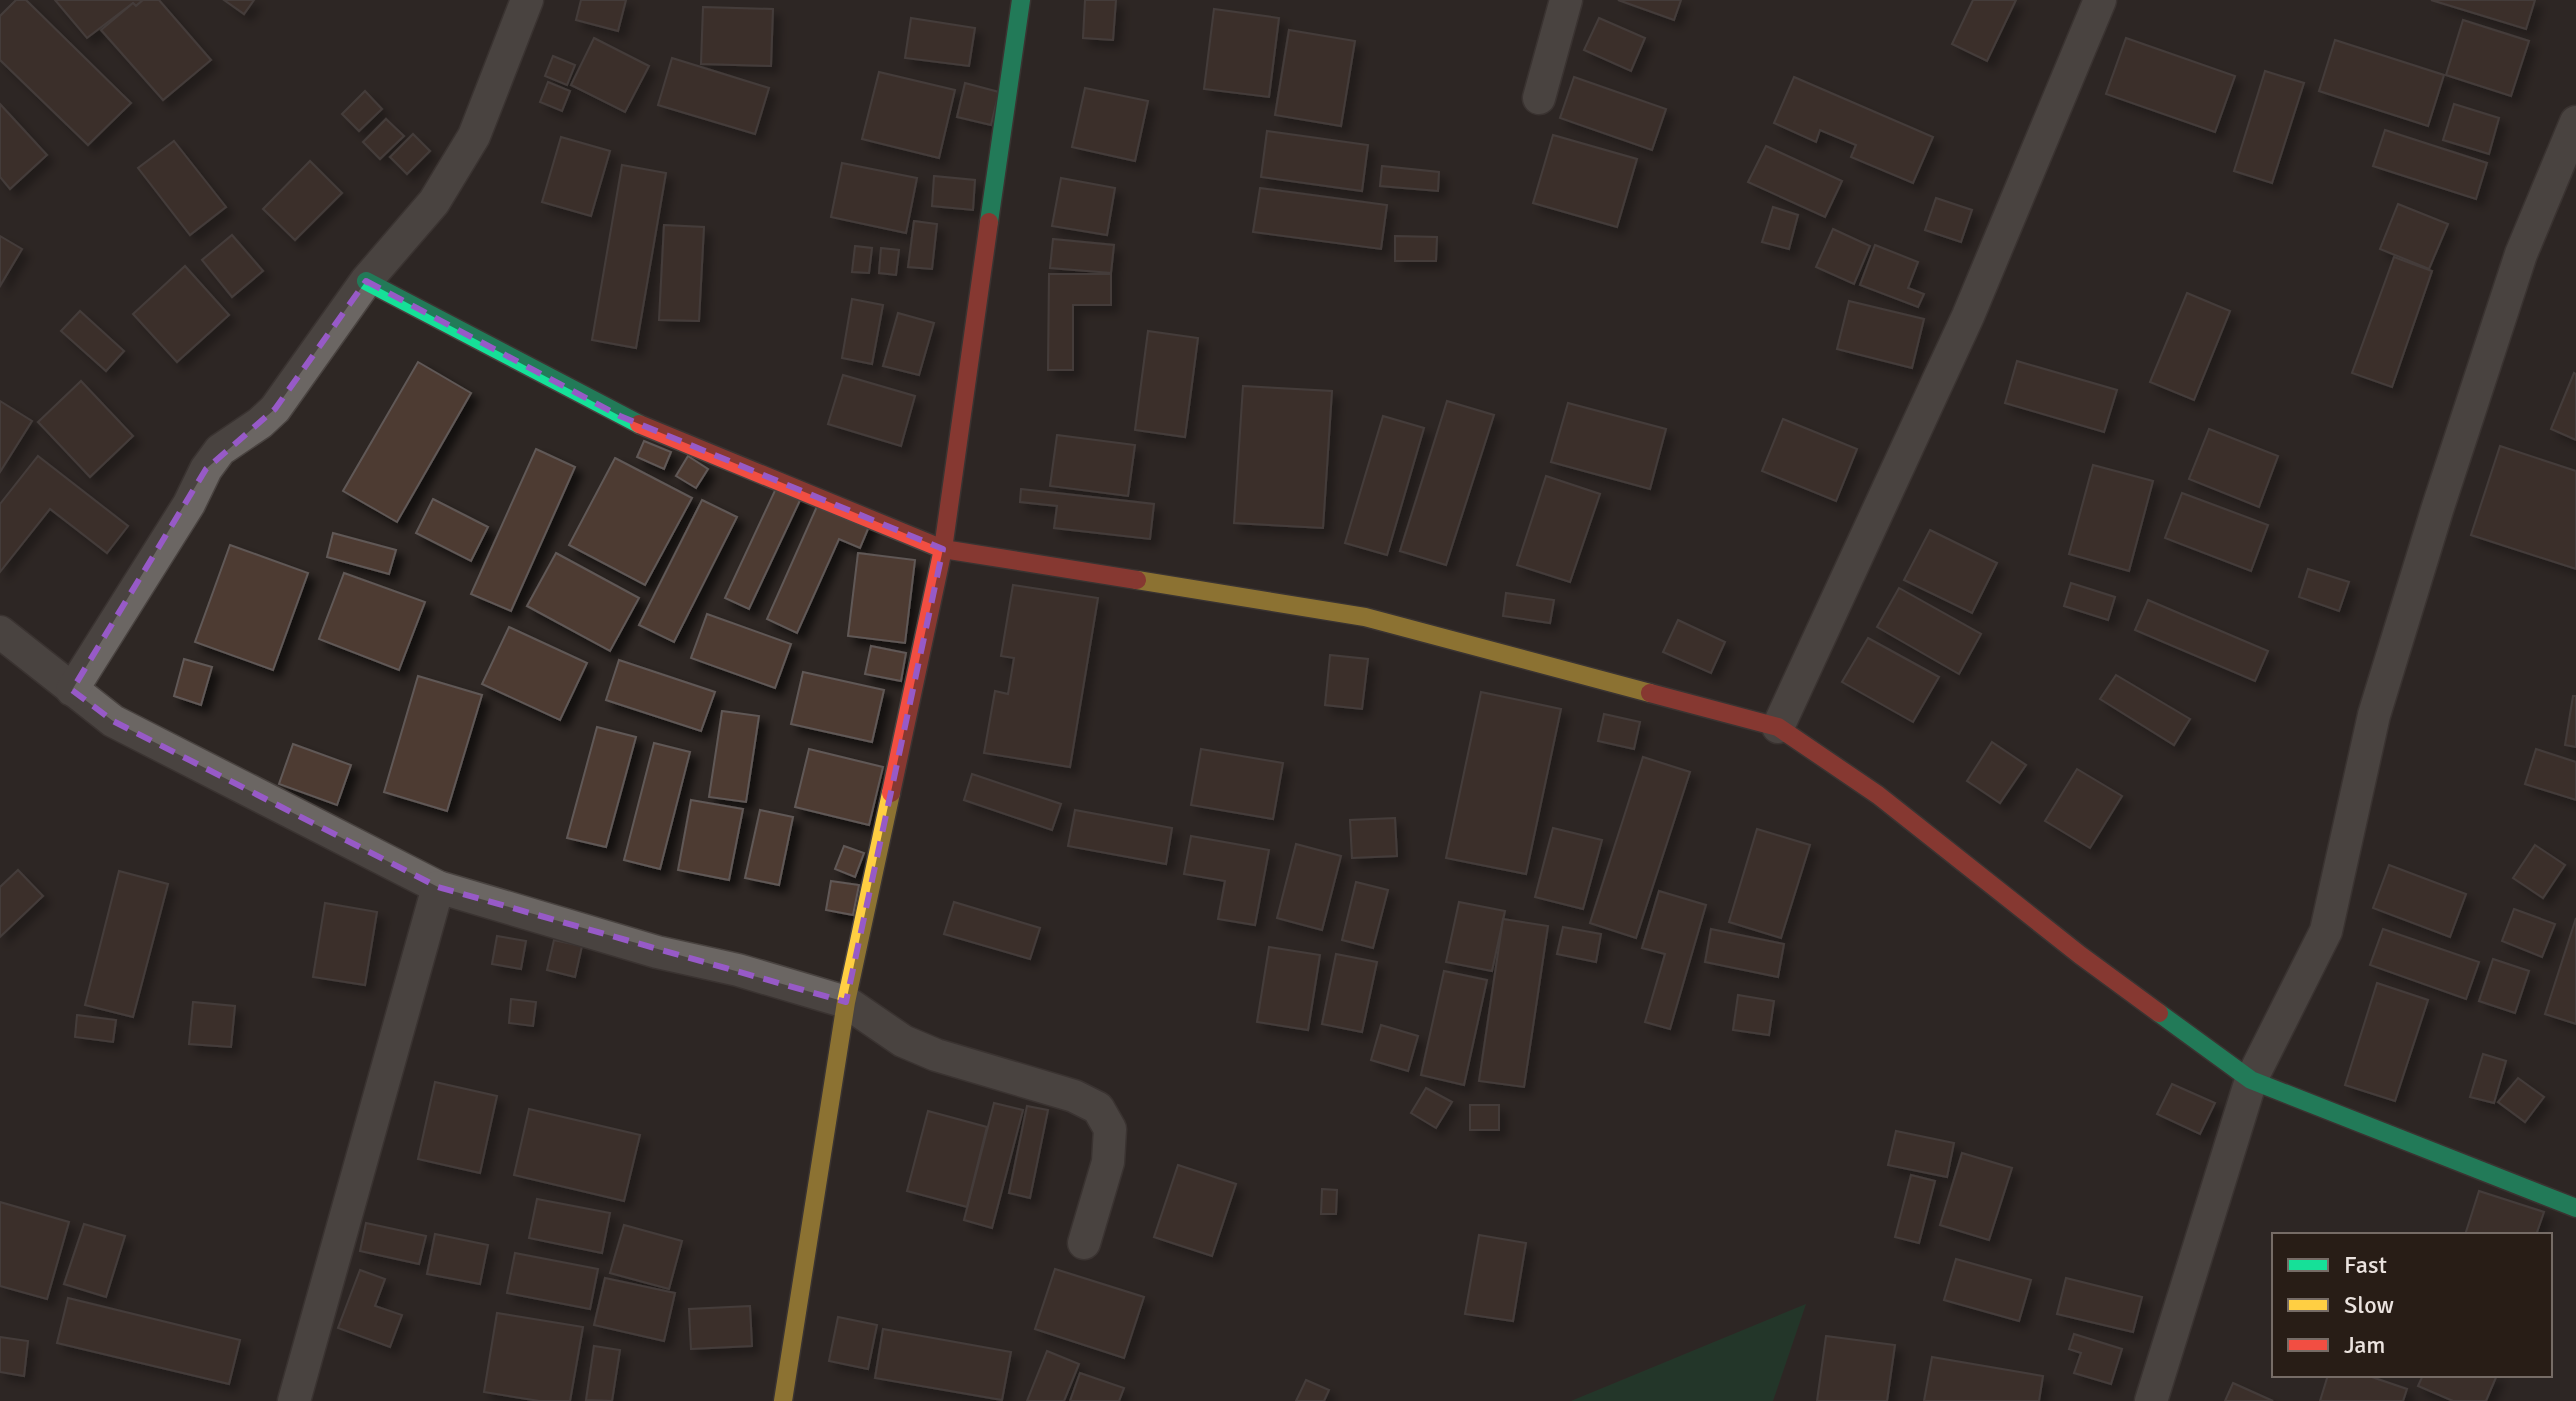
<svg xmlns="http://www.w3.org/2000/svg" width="2576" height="1401" font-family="Signika,sans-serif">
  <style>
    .green { fill: #184a30 }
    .building { fill: #4e3a33; stroke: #605957; stroke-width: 2; filter: url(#shadow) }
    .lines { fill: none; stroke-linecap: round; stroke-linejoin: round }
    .street-casing { stroke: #494340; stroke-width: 35 }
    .fast-casing { stroke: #494340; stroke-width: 21 }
    .slow-casing { stroke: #494340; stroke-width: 21 }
    .jam-casing { stroke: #494340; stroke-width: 21 }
    .street { stroke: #6b6663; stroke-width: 32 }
    .fast { stroke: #16e098; stroke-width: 18 }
    .slow { stroke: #ffcf43; stroke-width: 18 }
    .jam { stroke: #f24e42; stroke-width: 18 }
    .marked { fill: none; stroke: #975ac7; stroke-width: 6; stroke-dasharray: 16 10; stroke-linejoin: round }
  </style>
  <defs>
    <filter id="shadow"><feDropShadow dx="7" dy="7" stdDeviation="4" flood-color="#0009"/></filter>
  </defs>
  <rect width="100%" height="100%" fill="#2e2724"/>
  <polygon class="green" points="1806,1304 1773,1401 1571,1401"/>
  <g class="building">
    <polygon points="16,0 26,0 131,103 88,145 0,60 0,16"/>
    <polygon points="55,0 143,0 136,6 133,3 87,38"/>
    <polygon points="143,0 159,0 211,60 163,100 101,30 133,3 136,6"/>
    <polygon points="224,0 254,0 244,14"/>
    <polygon points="581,0 626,0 618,31 576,20"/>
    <polygon points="1085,0 1116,0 1113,40 1083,38"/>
    <polygon points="1618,0 1681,0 1674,20"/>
    <polygon points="1973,0 2016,0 1987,61 1952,44"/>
    <polygon points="2431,0 2535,0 2526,29"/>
    <polygon points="703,7 773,9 771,66 701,64"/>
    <polygon points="1214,9 1279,18 1269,97 1204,89"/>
    <polygon points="911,18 975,28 969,66 905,58"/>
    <polygon points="1599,18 1645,38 1631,71 1584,50"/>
    <polygon points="2463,20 2529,41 2511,96 2446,75"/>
    <polygon points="1289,30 1355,41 1341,126 1275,115"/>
    <polygon points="594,38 649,66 625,112 571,85"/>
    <polygon points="2126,38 2235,76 2215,132 2106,94"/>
    <polygon points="2335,40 2444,75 2428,126 2319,91"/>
    <polygon points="553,56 575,65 567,85 545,76"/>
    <polygon points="672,58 769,88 755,134 658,105"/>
    <polygon points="2265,71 2304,83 2272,183 2234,171"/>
    <polygon points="879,72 955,90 939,158 862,139"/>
    <polygon points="1574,77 1666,109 1652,150 1560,118"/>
    <polygon points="1794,77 1933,137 1913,183 1851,157 1856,145 1820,130 1816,142 1774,123"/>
    <polygon points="548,82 570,91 562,111 540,102"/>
    <polygon points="965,83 999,92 991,125 957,117"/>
    <polygon points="1085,88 1148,101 1135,161 1072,147"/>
    <polygon points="365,91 382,109 359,131 342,114"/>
    <polygon points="0,104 47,155 10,189 0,177"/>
    <polygon points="2454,104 2499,118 2489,154 2443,140"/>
    <polygon points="386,119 404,136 380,159 363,142"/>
    <polygon points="2385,130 2487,163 2476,199 2373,166"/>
    <polygon points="1267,131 1368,145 1362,191 1261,177"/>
    <polygon points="413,134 430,151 407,174 390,157"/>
    <polygon points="1553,135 1637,159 1617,227 1533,203"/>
    <polygon points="561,137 610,151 591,216 542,202"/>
    <polygon points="174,141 226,207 190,235 138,168"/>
    <polygon points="1766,146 1842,181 1825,217 1748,182"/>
    <polygon points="310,161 342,193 295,240 263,209"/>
    <polygon points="842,163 917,178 906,233 831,217"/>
    <polygon points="622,165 666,173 636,348 592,340"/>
    <polygon points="1382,166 1439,172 1438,191 1380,186"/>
    <polygon points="934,176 975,180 973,210 932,206"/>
    <polygon points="1061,178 1115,188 1107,235 1052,226"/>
    <polygon points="1260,188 1387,205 1381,249 1253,232"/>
    <polygon points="1936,198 1972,210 1961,242 1925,230"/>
    <polygon points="2398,204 2448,224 2429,269 2380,249"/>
    <polygon points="1773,207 1798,215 1789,249 1762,242"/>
    <polygon points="914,221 937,224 932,269 908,267"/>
    <polygon points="664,225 704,227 699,321 659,320"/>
    <polygon points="1833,229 1870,246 1854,284 1816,267"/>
    <polygon points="232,235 263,271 232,297 202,260"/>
    <polygon points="0,236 22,249 0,286"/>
    <polygon points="1395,236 1437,237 1436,261 1395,261"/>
    <polygon points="1053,239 1114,245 1111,273 1050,268"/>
    <polygon points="1875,245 1918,262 1908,288 1924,294 1918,307 1860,285"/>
    <polygon points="855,246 872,248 869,273 852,272"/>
    <polygon points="881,248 899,250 896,275 879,273"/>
    <polygon points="2394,257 2432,271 2392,387 2352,373"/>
    <polygon points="185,266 229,315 177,362 133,314"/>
    <polygon points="1049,274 1111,274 1111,305 1073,305 1073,370 1048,370"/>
    <polygon points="2187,293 2230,311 2194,400 2150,382"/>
    <polygon points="852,299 883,305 872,364 842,358"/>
    <polygon points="1849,301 1924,319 1912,368 1837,349"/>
    <polygon points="80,311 124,351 106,371 61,331"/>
    <polygon points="898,313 934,323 919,375 883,366"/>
    <polygon points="1148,331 1198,338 1185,437 1135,430"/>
    <polygon points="2017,361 2117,390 2104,432 2005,403"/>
    <polygon points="418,362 471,393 397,522 343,491"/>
    <polygon points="2574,373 2576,374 2576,440 2551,429"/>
    <polygon points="843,375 915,396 901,446 828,424"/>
    <polygon points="81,381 133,436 90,477 38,422"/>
    <polygon points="1243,386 1332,391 1323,528 1234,523"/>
    <polygon points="0,401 32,421 0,472"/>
    <polygon points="1447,401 1494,415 1446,565 1400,551"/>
    <polygon points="1568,403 1666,429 1650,489 1551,462"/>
    <polygon points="1383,416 1424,428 1387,555 1345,543"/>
    <polygon points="1783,419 1857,449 1836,501 1762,471"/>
    <polygon points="2209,429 2278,456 2259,507 2189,479"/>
    <polygon points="1057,435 1135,445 1128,496 1050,486"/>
    <polygon points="644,441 671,452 664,469 637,457"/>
    <polygon points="2500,446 2576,471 2576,569 2471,535"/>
    <polygon points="536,449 575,467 511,611 471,594"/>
    <polygon points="38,456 128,526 107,553 50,509 0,572 0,504"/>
    <polygon points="688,456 708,469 696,488 676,476"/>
    <polygon points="615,458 692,498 645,585 569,545"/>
    <polygon points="2093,465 2153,481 2129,571 2069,554"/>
    <polygon points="1546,476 1600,494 1570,582 1517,565"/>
    <polygon points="778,484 802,496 749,609 725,598"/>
    <polygon points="1021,489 1154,504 1150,539 1054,528 1057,506 1020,502"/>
    <polygon points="2182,493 2268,525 2251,571 2165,538"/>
    <polygon points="822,495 873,517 860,548 839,539 797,633 767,619"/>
    <polygon points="433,499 488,527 471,561 416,533"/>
    <polygon points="702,500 737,517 674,642 639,625"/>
    <polygon points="1930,530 1997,563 1972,613 1904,580"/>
    <polygon points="333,533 396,550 389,574 327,557"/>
    <polygon points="230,545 308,573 273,670 195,642"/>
    <polygon points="556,553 639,598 610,651 527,606"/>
    <polygon points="858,553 915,560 905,643 848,636"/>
    <polygon points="2308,569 2349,582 2339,611 2299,597"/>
    <polygon points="344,573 425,602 399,670 319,639"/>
    <polygon points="2071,583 2115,597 2108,620 2064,606"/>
    <polygon points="1013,585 1098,598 1070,767 984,753 995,691 1008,694 1014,658 1001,656"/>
    <polygon points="1899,588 1981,634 1959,674 1877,627"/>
    <polygon points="1506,593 1554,600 1550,623 1503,616"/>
    <polygon points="2148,600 2268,651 2255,681 2135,630"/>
    <polygon points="707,614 791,644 775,688 691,658"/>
    <polygon points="1678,620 1725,642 1711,673 1663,652"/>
    <polygon points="509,627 587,663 560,720 482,684"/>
    <polygon points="1868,638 1939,677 1913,722 1842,682"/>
    <polygon points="871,646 906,653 901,681 865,674"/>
    <polygon points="1330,655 1368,659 1362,709 1325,705"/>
    <polygon points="184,659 212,667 201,705 174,696"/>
    <polygon points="619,660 715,692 701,731 606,700"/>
    <polygon points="803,672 884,690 872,742 791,724"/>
    <polygon points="2116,675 2190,719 2174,745 2100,699"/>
    <polygon points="418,676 482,695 447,811 384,792"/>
    <polygon points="1481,692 1561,709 1526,874 1446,858"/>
    <polygon points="2573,696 2576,696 2576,747 2565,745"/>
    <polygon points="722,711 759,716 746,802 709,797"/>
    <polygon points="1604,714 1640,722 1634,749 1598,741"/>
    <polygon points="597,727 636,737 606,847 567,838"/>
    <polygon points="1992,742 2026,765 2000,803 1967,781"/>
    <polygon points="654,743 690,752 660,869 624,860"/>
    <polygon points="293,744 351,765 337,805 279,784"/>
    <polygon points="809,749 883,767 869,825 795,807"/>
    <polygon points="1201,749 1283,763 1273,819 1191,805"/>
    <polygon points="2536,749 2576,762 2576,800 2525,784"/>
    <polygon points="1643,757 1690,772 1636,938 1590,923"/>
    <polygon points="2077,769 2122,796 2090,848 2045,821"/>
    <polygon points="972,774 1061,804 1052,830 964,800"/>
    <polygon points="691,800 743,809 729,880 678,870"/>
    <polygon points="760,810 793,817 779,885 745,878"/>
    <polygon points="1075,810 1172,828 1166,864 1068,846"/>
    <polygon points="1395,818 1397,856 1352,858 1350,820"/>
    <polygon points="1553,828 1602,840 1583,909 1535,897"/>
    <polygon points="1757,829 1810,845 1781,938 1729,922"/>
    <polygon points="1191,836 1269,850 1255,925 1218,919 1225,881 1184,874"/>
    <polygon points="1296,844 1341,856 1322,930 1277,918"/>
    <polygon points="2535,845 2565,865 2543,898 2513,878"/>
    <polygon points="844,846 864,853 855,877 835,869"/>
    <polygon points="2389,865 2466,894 2450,937 2373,908"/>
    <polygon points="18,870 43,896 0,937 0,887"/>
    <polygon points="119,871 168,884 133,1017 85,1005"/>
    <polygon points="831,881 859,885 853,915 826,910"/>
    <polygon points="1356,882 1388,890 1373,948 1342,940"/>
    <polygon points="1659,891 1706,905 1670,1029 1645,1022 1665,954 1642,948"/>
    <polygon points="954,902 1040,928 1030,959 944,934"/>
    <polygon points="1459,902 1505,911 1492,971 1446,962"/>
    <polygon points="325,903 377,912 365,985 313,977"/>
    <polygon points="2514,909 2555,924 2542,957 2502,941"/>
    <polygon points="2576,918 2576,1024 2545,1014"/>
    <polygon points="1503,919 1548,926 1524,1087 1479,1081"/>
    <polygon points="1563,927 1601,934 1596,962 1557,954"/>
    <polygon points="1711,929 1784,944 1778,977 1705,962"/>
    <polygon points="2383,929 2479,962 2466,999 2370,965"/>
    <polygon points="497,936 526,941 521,969 492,964"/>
    <polygon points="554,940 582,946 575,977 547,970"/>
    <polygon points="1269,947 1320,955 1308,1030 1257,1022"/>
    <polygon points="1336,954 1377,962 1362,1032 1322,1024"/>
    <polygon points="2493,959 2529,971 2515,1013 2479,1001"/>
    <polygon points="1444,971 1487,980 1464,1085 1421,1075"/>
    <polygon points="2377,983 2428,1000 2395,1101 2345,1085"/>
    <polygon points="1738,995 1774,1001 1769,1035 1733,1030"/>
    <polygon points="511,999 536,1002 533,1026 509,1023"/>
    <polygon points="193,1002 235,1006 231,1047 189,1044"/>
    <polygon points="77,1015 116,1020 113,1042 75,1037"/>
    <polygon points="1381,1025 1418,1036 1408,1071 1371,1060"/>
    <polygon points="2483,1054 2506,1061 2494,1103 2470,1097"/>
    <polygon points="2518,1078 2544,1097 2525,1122 2498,1102"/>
    <polygon points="435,1082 497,1096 480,1173 418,1159"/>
    <polygon points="2172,1084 2215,1103 2200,1134 2157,1114"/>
    <polygon points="1426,1088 1452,1102 1436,1128 1411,1113"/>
    <polygon points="994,1103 1023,1110 992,1228 964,1220"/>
    <rect x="1470" y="1105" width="29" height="25"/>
    <polygon points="1027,1106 1048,1110 1030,1198 1009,1193"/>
    <polygon points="529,1109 640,1135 624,1201 514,1175"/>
    <polygon points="928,1111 987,1127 967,1207 907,1191"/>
    <polygon points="1896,1131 1954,1143 1947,1177 1888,1165"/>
    <polygon points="1962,1153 2012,1168 1989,1240 1940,1225"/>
    <polygon points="1178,1165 1236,1184 1212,1256 1154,1237"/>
    <polygon points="1911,1175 1935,1181 1919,1243 1895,1237"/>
    <polygon points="1322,1189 1337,1190 1336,1214 1321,1214"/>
    <polygon points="2479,1191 2544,1212 2536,1235 2465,1235"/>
    <polygon points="537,1199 610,1213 602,1253 529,1238"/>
    <polygon points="0,1202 69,1222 47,1299 0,1286"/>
    <polygon points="366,1223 426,1236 419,1264 360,1251"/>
    <polygon points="84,1224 125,1236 106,1297 64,1284"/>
    <polygon points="624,1225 682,1241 669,1289 610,1273"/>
    <polygon points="435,1234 488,1245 480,1284 427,1274"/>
    <polygon points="1479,1235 1526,1243 1513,1321 1465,1314"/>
    <polygon points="515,1253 598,1269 590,1309 507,1293"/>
    <polygon points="1956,1259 2031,1280 2019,1321 1944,1300"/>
    <polygon points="1055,1269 1144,1297 1124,1358 1035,1329"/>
    <polygon points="360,1270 385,1279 375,1306 402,1315 390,1347 338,1328"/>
    <polygon points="605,1278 675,1293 664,1341 594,1325"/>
    <polygon points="2066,1278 2142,1297 2133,1332 2057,1314"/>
    <polygon points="68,1298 240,1340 229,1384 57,1343"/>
    <polygon points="750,1306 752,1346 691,1349 689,1309"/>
    <polygon points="497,1313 583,1327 570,1401 539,1401 484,1392"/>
    <polygon points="838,1317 877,1325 868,1369 829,1361"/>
    <polygon points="883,1329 1011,1352 1002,1400 875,1378"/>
    <polygon points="2074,1334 2122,1349 2111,1384 2074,1373 2081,1353 2069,1349"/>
    <polygon points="1826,1336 1895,1345 1887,1401 1817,1401"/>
    <polygon points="0,1337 28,1341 24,1376 0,1372"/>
    <polygon points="594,1346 620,1350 612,1401 586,1400"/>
    <polygon points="1047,1351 1079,1364 1064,1401 1027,1401"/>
    <polygon points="1932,1357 2043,1376 2039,1401 1924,1401"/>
    <polygon points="1080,1373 1124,1388 1119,1401 1070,1401"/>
    <polygon points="2328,1375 2366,1375 2407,1389 2403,1401 2320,1401"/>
    <polygon points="2423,1375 2497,1375 2486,1401 2453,1401 2418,1386"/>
    <polygon points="1306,1380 1329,1390 1324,1401 1296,1401"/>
    <polygon points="2233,1383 2273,1401 2225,1401"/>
  </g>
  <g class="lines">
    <defs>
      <g id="street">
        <polyline points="1539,98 1566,0"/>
        <polyline points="0,632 113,721 438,887 657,952 738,970 846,1002 903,1041 936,1055 1074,1096 1098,1108 1110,1129 1108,1162 1084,1243"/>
        <polyline points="72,690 189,504 206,469 220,450 260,423 275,409 366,281 434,202 474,136 527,0"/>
        <polyline points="1778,727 1968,316 2100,0"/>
        <polyline points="294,1401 438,887"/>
        <polyline points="2151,1401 2251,1080 2326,931 2374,715 2437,510 2521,254 2576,122"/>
      </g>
      <g id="fast">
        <polyline points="989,222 1021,0"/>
        <polyline points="366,281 639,424"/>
        <polyline points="2159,1013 2251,1080 2576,1208"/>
      </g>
      <g id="slow">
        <polyline points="1137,580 1365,617 1650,693"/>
        <polyline points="783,1401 846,1002 891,793"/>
      </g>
      <g id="jam">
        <polyline points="639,424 943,549 1137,580"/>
        <polyline points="1650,693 1778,727 1878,795 2080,955 2159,1013"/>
        <polyline points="891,793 943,549 989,222"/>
      </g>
    </defs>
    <use href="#street" class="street-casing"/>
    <use href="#fast" class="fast-casing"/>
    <use href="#slow" class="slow-casing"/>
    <use href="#jam" class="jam-casing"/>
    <use href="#street" class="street"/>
    <use href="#fast" class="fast"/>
    <use href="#slow" class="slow"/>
    <use href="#jam" class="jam"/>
  </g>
  <path d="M0 0H2576V1401H0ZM 366,281 L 620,416 L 943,549 L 846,1002 L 438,887 L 113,721 L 72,690 L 206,469 L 275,409 Z" fill="#2e2724" fill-opacity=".55" fill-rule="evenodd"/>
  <path class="marked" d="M 366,281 L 620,416 L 943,549 L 846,1002 L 438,887 L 113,721 L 72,690 L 206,469 L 275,409 Z"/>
  <rect x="2272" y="1233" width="280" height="144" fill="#281d16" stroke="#766c66" stroke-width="2"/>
  <rect x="2288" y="1259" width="40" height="12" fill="#16e098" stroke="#766c66" stroke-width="2"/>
  <text x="2344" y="1273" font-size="24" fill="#ebe3df">Fast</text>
  <rect x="2288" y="1299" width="40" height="12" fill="#ffcf43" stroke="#766c66" stroke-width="2"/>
  <text x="2344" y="1313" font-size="24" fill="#ebe3df">Slow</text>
  <rect x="2288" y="1339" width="40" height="12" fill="#f24e42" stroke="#766c66" stroke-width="2"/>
  <text x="2344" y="1353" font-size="24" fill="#ebe3df">Jam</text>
</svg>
